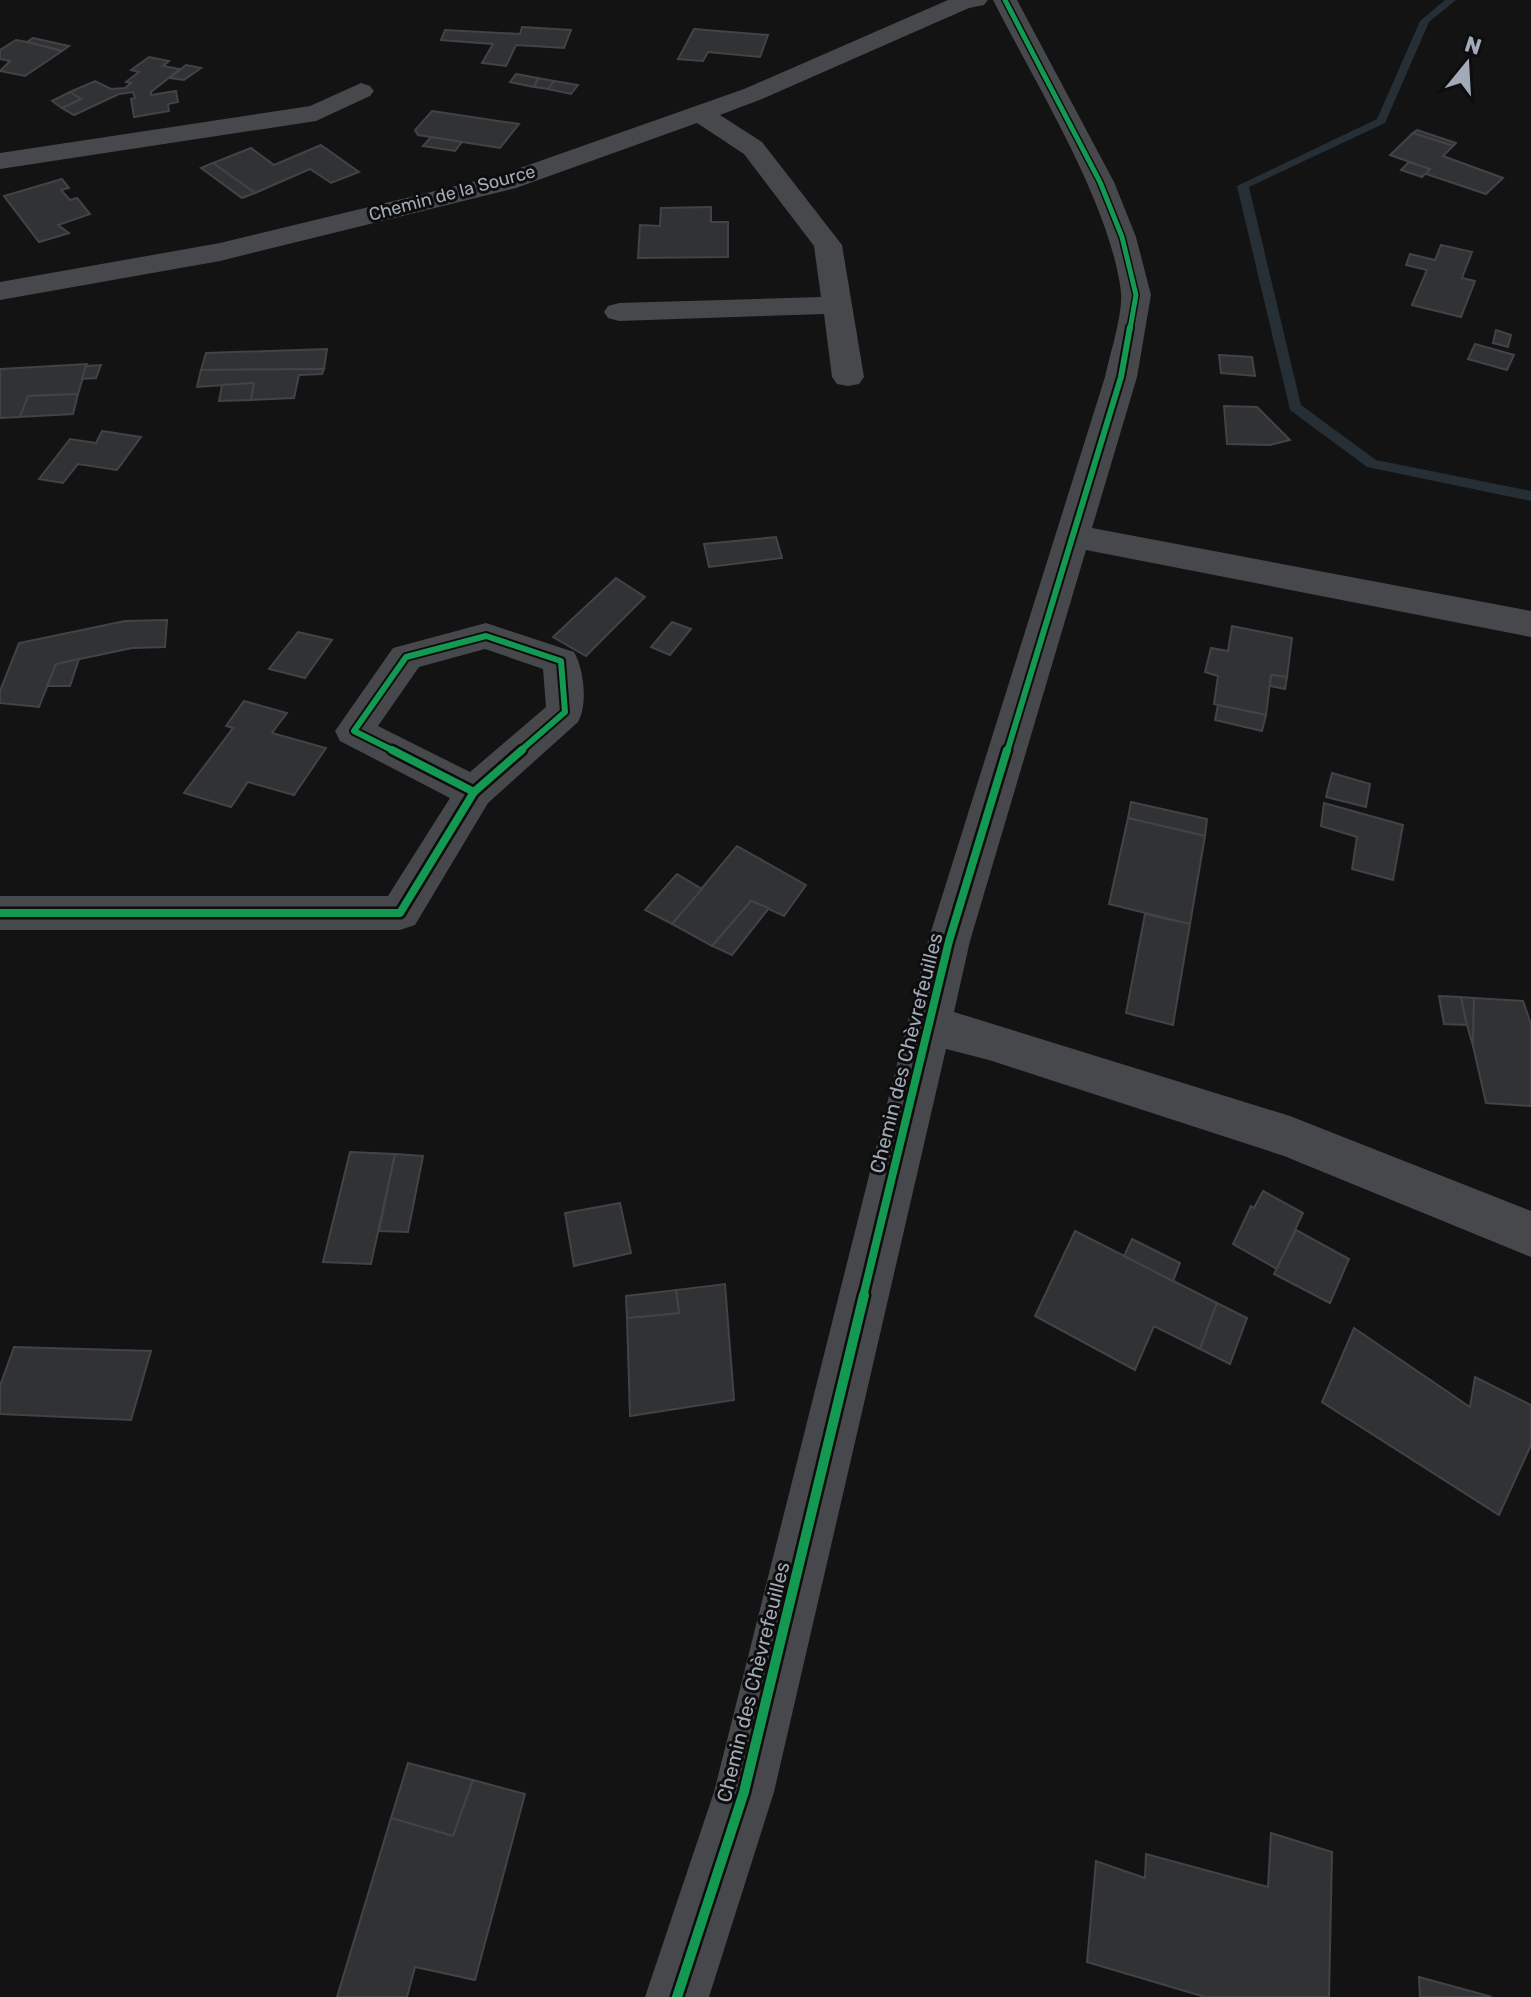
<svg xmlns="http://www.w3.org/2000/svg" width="1531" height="1997" font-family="Rubik,sans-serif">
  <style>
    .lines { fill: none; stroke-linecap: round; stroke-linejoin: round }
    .stream { fill: #252f35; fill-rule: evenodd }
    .building { fill: #313234; stroke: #414347; stroke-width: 2 }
    .minor { fill: #46484c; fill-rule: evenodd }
    .cycleway-far3-casing { stroke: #0d0d0e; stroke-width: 8 }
    .cycleway-far2-casing { stroke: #0d0d0e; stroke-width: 10 }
    .cycleway-far1-casing { stroke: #0d0d0e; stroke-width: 13 }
    .cycleway-casing { stroke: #0d0d0e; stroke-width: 15 }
    .cycleway-far3 { stroke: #139951; stroke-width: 5 }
    .cycleway-far2 { stroke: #139951; stroke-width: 6 }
    .cycleway-far1 { stroke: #139951; stroke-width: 8 }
    .cycleway { stroke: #139951; stroke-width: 10 }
    .labels { text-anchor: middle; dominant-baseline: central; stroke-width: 6; stroke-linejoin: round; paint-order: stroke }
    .far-street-label { font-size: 18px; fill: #a1aab6; stroke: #0d0d0e }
    .street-label { font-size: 20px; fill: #a1aab6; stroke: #0d0d0e }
  </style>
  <rect width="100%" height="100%" fill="#131313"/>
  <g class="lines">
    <polygon class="stream" points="1445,0 1456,0 1429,22 1385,123 1249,187 1301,405 1376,460 1531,491 1531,501 1367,467 1290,410 1237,186 1377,119 1420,21"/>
  </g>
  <g class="building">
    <polygon points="522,27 571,30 564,48 516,45 506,66 482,63 493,44 441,40 445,30 520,34"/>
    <polygon points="694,29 768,35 760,57 708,52 703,61 678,59"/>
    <polygon points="33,38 69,46 62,51 27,42"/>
    <polygon points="16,40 27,42 62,51 25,76 0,71 10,61 0,59 0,50"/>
    <polygon points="149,57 169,61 163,66 180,69 151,92 151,95 176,91 178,102 168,104 169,111 134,117 131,99 135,98 133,92 119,94 74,115 62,108 81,99 70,92 95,81 111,89 125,88 131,83 126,82 139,72 131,70"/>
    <polygon points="186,65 201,68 184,80 170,78"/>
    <polygon points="516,74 538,78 534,87 510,82"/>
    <polygon points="538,78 554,81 548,89 534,87"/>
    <polygon points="554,81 578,85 571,94 548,89"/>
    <polygon points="70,92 81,99 62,108 52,101"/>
    <polygon points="432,111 519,124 500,148 418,135 415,130"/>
    <polygon points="1417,130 1456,143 1453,146 1413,133"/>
    <polygon points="1413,133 1453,146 1443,156 1503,178 1486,194 1426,174 1430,169 1390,155"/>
    <polygon points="431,137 462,142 455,151 423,146"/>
    <polygon points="321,145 359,172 331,183 310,169 255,193 213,163 251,148 274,165"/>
    <polygon points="1409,162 1430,169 1422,177 1401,170"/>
    <polygon points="213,163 255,193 242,198 201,168"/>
    <polygon points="62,179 69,188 61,190 70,200 77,198 90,214 58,225 69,233 39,242 4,196"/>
    <polygon points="711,207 711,222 728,222 728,257 638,258 640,225 660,226 661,208"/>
    <polygon points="1441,245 1472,252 1462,278 1475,281 1461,317 1412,305 1427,270 1406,265 1410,254 1435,260"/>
    <polygon points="1496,330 1511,335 1508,347 1493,343"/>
    <polygon points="1475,344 1514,355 1507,370 1468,359"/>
    <polygon points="327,349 324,369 201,370 206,353"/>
    <polygon points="1219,355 1252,357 1255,376 1221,373"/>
    <polygon points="87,364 78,394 28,396 20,417 0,418 0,369"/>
    <polygon points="101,365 96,378 82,379 86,366"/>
    <polygon points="324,369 322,374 299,375 294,398 251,400 254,383 197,387 201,370"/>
    <polygon points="254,383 251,400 219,401 222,385"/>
    <polygon points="78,394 73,414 20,417 28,396"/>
    <polygon points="1224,406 1257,407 1290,440 1270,445 1227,444"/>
    <polygon points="102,431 141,437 117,470 78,464 63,483 39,479 70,439 96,443"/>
    <polygon points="776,537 782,558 709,567 704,544"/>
    <polygon points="616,578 645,597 586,656 553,637"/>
    <polygon points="167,620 165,647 132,648 56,664 39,707 0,703 0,691 19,643 125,621"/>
    <polygon points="672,622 691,629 670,655 651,647"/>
    <polygon points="1232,626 1292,638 1287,677 1271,675 1266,715 1214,704 1218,676 1205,672 1211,648 1228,651"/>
    <polygon points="298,632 332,640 305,678 269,669"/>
    <polygon points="79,659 70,686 47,686 56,664"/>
    <polygon points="1271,675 1287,677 1285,689 1270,686"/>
    <polygon points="244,701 287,713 272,733 326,748 294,795 248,782 231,807 184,793 233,728 226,726"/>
    <polygon points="1218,705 1266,715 1262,731 1215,720"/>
    <polygon points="1332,773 1370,784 1366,807 1326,797"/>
    <polygon points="1131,802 1207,819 1205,836 1128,818"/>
    <polygon points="1324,803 1403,825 1393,880 1352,869 1357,837 1321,826"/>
    <polygon points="1128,818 1205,836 1190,924 1109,904"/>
    <polygon points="737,846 806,885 784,916 751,901 712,946 672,924"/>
    <polygon points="677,874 702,889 672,924 645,910"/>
    <polygon points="751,901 769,908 732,955 712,946"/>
    <polygon points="1145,914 1190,924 1173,1025 1126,1013"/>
    <polygon points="1439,996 1461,997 1467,1025 1444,1024"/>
    <polygon points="1461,997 1474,998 1473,1046 1467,1025"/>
    <polygon points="1474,998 1523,1001 1531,1024 1531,1106 1486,1103 1473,1046"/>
    <polygon points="350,1152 395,1154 371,1264 323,1262"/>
    <polygon points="395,1154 423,1156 408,1232 379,1231"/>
    <polygon points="1263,1191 1303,1213 1277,1269 1233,1244 1251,1206 1254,1208"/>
    <polygon points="620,1203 631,1253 574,1266 565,1213"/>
    <polygon points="1296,1230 1349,1259 1330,1303 1274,1274"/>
    <polygon points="1075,1231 1217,1303 1200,1349 1154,1326 1135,1370 1035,1316"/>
    <polygon points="1132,1239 1180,1263 1173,1281 1124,1256"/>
    <polygon points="725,1284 734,1400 630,1416 627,1318 679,1313 676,1290"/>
    <polygon points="676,1290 679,1313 627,1318 626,1296"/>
    <polygon points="1217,1303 1247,1318 1230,1364 1200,1349"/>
    <polygon points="1354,1328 1470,1407 1475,1377 1531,1405 1531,1445 1499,1515 1322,1402"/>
    <polygon points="14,1347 151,1351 131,1420 0,1414 0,1386"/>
    <polygon points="408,1763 473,1780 453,1836 391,1818"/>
    <polygon points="473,1780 525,1794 475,1980 415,1967 407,1997 337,1997 391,1818 453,1836"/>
    <polygon points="1271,1833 1332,1852 1329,1997 1205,1997 1087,1962 1096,1861 1145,1878 1146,1854 1268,1887"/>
    <polygon points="1419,1977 1492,1997 1420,1997"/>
  </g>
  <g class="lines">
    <g class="minor">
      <polygon points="948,0 988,0 984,5 969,8 762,99 720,115 762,142 842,245 864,377 859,384 848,386 837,384 832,377 824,314 619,321 608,318 604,312 608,306 619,303 821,297 814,246 744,154 697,123 516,188 220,261 0,300 0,282 220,243 497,176 744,89"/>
      <path d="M 993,0 L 1017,0 L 1114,182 L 1136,237 L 1151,295 L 1137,377 L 1092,528 L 1531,611 L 1531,637 L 1086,550 L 970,941 L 954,1012 L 1290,1116 L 1531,1211 L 1531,1257 L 1284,1156 L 989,1060 L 946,1049 L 774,1792 L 709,1997 L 645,1997 L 714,1792 L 928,941 L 1105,377 C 1110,354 1123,314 1121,292 C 1110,202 1035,83 993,0 Z"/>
      <polygon points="361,83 370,86 374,91 370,96 316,121 0,169 0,153 310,106"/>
      <path d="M 486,623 L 574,652 C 584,669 588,705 578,722 L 488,803 L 415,925 L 400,930 L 0,930 L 0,896 L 388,896 L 450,798 L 340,741 L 335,731 L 393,648 ZM 485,649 L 543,669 L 546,707 L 470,772 L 378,726 L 419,667 Z"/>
    </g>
    <defs>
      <polyline id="cycleway-far3" points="1005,0 1100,182 1122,237 1136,295 1130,329"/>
      <g id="cycleway-far2">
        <polyline points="396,752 354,731 406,657 486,636 561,661 565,712 519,752"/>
        <polyline points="1007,752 1121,377 1130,327"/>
      </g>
      <g id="cycleway-far1">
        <polyline points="392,750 474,792"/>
        <polyline points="474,792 522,750"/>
        <polyline points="0,913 400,913 474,792"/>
        <polyline points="863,1297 949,941 1007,750"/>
      </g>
      <polyline id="cycleway" points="677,1997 744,1792 864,1295"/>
    </defs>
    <use href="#cycleway-far3" class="cycleway-far3-casing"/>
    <use href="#cycleway-far2" class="cycleway-far2-casing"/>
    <use href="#cycleway-far1" class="cycleway-far1-casing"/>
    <use href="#cycleway" class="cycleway-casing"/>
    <use href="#cycleway-far3" class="cycleway-far3"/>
    <use href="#cycleway-far2" class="cycleway-far2"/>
    <use href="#cycleway-far1" class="cycleway-far1"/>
    <use href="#cycleway" class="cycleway"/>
  </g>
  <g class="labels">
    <g class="far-street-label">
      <text transform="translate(452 193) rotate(-15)">Chemin de la Source</text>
    </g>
    <g class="street-label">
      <text transform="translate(906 1053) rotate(-76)">Chemin des Chèvrefeuilles</text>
      <text transform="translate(753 1682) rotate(-76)">Chemin des Chèvrefeuilles</text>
    </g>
  </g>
  <g transform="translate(1467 64) rotate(18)" stroke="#0d0d0e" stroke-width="6" paint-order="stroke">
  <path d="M0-6L14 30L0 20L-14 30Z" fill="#a1aab6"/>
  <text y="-12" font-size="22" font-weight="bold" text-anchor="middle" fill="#a1aab6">N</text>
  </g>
</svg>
